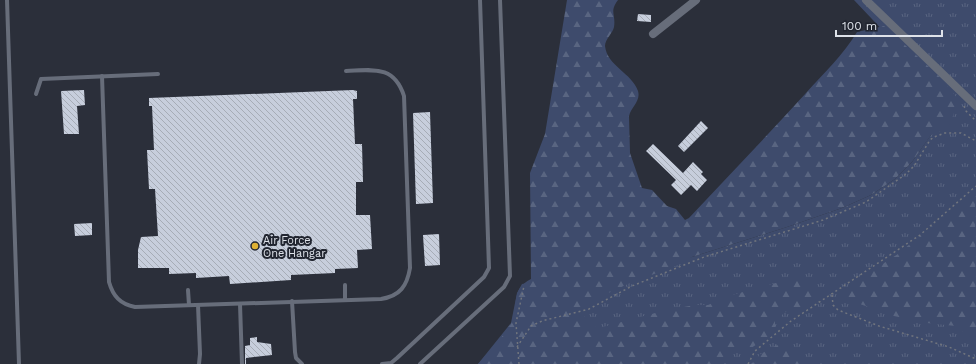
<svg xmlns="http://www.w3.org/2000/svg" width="976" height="364" font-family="'Work Sans',sans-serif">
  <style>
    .grass { fill: url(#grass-tufts) }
    .forest { fill: url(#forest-firs) }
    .building { fill: url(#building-back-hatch) }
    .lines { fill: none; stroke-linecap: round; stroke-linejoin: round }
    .path { stroke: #71757e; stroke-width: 1.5; stroke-dasharray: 2 3; stroke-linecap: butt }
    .service { stroke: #676d7a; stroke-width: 4 }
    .minor { stroke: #676d7a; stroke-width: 8 }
    .poi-dot { fill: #deb133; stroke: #212530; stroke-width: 1.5 }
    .labels { text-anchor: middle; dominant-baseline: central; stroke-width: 4; stroke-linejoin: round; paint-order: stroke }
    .poi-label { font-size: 11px; fill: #dee2e9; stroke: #212530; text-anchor: start }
  </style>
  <defs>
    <pattern id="grass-tufts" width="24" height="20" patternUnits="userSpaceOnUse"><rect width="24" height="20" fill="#3e4b6c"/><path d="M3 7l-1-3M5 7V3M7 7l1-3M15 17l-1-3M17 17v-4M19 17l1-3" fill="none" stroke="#596581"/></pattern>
    <pattern id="forest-firs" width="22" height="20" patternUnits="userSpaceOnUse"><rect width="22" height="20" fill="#3e4b6c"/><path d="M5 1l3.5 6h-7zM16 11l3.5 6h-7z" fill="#596581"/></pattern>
    <pattern id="building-back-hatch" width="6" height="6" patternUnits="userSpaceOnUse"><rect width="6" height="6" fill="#c7cedc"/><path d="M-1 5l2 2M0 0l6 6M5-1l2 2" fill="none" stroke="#a6acb6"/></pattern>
  </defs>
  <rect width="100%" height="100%" fill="#2b2f3a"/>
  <polygon class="grass" points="854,0 976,0 976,364 478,364 511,323 517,293 522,284 692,257 787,227 842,208 871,195 895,179 912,162 937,126 942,93"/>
  <g class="forest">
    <path d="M 567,0 L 618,0 C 609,12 616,14 614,27 C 613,33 605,39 605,46 C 607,66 632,73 638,91 C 641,101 631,107 629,116 L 630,153 L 642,188 L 652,190 L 667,206 L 676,209 L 685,220 L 689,218 C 728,176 768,135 806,93 C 824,73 843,55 857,32 L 884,26 L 940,77 L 958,99 L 953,116 L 943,130 L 931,135 L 912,162 L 895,179 L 871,195 L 842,208 L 787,227 L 692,257 L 678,265 L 630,283 L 591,301 L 584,314 L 587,324 L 599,328 L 659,312 L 694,305 L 708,305 L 732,295 L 794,278 L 811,281 L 822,300 L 810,307 L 796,307 L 787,311 L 775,320 L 775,327 L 779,330 L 751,348 L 725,356 L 711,364 L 478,364 C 486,355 507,333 512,322 C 519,304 510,290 531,279 L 530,173 L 545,134 Z"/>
    <polygon points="975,190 976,342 956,326 927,323 894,316 840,297 850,285 898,254"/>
    <polygon points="779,344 788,348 796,348 806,364 746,364 756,362 759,355"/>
  </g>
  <g class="building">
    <polygon points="638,14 651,15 651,22 637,21"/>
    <polygon points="84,90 85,105 77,106 79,134 64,134 61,91"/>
    <polygon points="353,90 357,91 357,99 353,99 355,144 362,144 363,182 356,182 356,215 370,215 372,249 357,250 358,268 335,269 335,273 291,275 291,280 230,284 229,276 196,278 196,273 169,274 169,268 138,268 138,250 141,237 158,236 155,189 149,189 147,150 154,150 152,106 149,106 149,98"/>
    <polygon points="430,112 433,203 416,204 413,113"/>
    <polygon points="701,121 708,128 684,152 678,146"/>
    <polygon points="653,144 683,173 693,162 703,172 701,174 707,180 697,191 691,185 681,195 671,185 676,180 646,151"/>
    <polygon points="92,223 92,235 75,236 74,224"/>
    <polygon points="439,234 440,265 425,266 423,235"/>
    <polygon points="257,337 257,342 271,344 272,355 246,358 246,364 245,364 245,346 250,345 250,338"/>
  </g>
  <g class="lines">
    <g class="path">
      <polyline points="964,106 966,111 976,121"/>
      <polyline points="832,295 833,305 838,310 879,326 949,347 976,359"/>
      <polyline points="517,347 531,326 542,321 589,309 632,286 704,257 823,220 866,202 906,174 914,166 930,140 934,137 945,133 961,133 976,141"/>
      <polyline points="519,364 516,323 524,286"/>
      <polyline points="748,364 755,351 791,321 920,235 976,186"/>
    </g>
    <g class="service">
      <polyline points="7,0 19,364"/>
      <path d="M 102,76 L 109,282 C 113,296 120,304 135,307 L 381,299 C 400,296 407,286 410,268 L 404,96 C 394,65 373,70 346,71"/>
      <polyline points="36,94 41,79 158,74"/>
      <polyline points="345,285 345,300"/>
      <polyline points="188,290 189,305"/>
      <polyline points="292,301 295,352 296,358 302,364"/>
      <polyline points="240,304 242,364"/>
      <polyline points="198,305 200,354 199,364"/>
      <polyline points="382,364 391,363 397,358 484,277 489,268 480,0"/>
      <polyline points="420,364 504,287 510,276 500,0"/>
    </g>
    <g class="minor">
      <polyline points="866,0 976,106"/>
      <polyline points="653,34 696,0"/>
    </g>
  </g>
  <circle class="poi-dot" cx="255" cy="246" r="4"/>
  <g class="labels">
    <g class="poi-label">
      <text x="263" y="240">Air Force<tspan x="263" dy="13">One Hangar</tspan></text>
    </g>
  </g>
  <path d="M836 30v6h106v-6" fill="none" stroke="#dee2e9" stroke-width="2"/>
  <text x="842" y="30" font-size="12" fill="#dee2e9" stroke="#212530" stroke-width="3" paint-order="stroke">100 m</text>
</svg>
